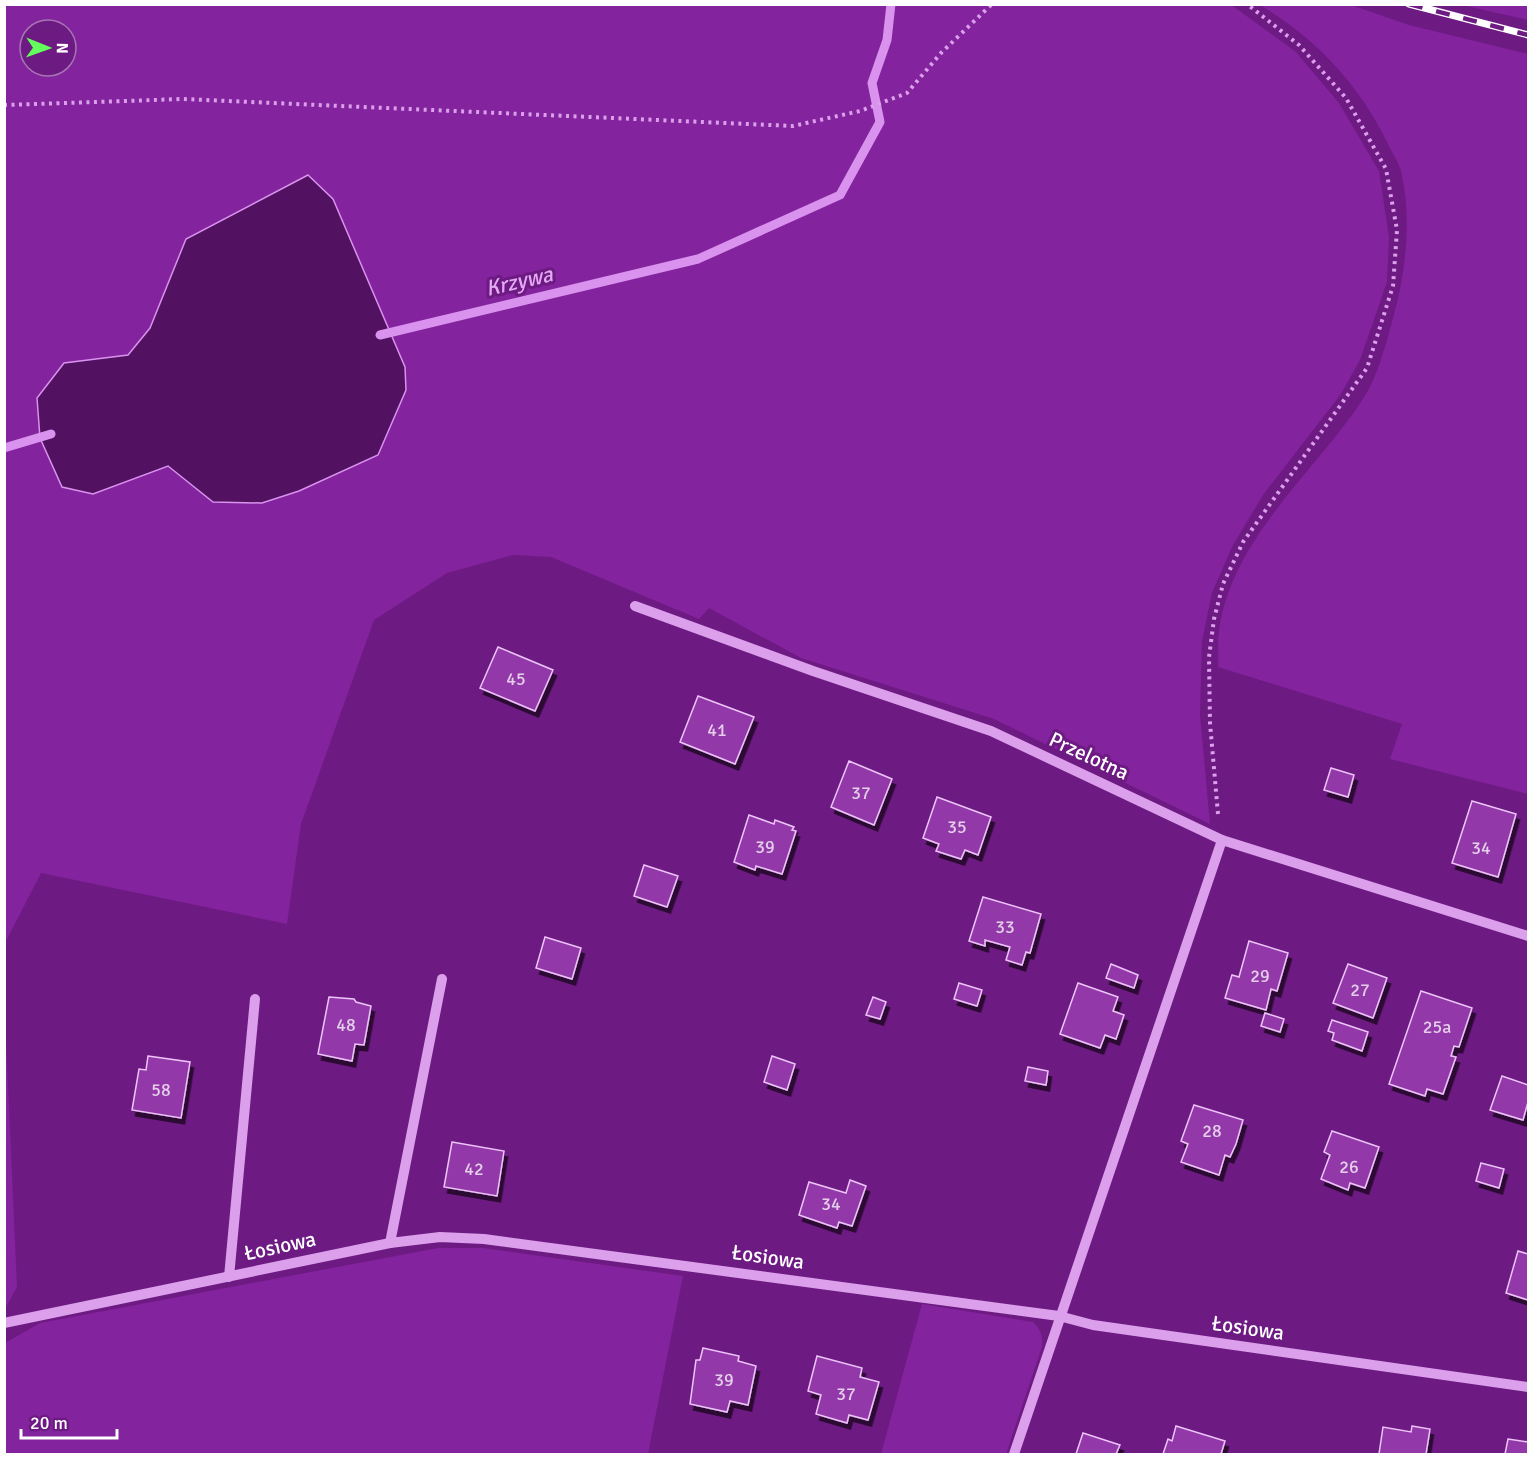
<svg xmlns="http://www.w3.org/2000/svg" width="1533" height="1459" font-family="Signika,sans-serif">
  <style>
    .green { fill: #83239d; fill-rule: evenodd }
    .water { fill: #521161; stroke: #d992ee; stroke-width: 1.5 }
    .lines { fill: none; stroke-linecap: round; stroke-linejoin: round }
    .stream { stroke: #d992ee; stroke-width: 9 }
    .building { fill: #9239a9; stroke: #edc4f8; stroke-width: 1.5; filter: url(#shadow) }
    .path { stroke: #db9feb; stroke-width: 4; stroke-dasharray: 3 4.5; stroke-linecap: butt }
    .minor { stroke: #db9feb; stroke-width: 10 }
    .rail-casing { stroke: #fff; stroke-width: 7 }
    .rail { stroke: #6e1a83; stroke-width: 4.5; stroke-dasharray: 14; stroke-linecap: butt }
    .labels { text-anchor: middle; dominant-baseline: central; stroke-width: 6; stroke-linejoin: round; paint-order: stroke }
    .number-label { font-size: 18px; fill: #e4ceea }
    .street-label { font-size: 21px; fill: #fff; stroke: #6e1a83 }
    .water-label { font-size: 22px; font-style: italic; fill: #e3aaf3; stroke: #6e1a83 }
  </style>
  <defs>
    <filter id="shadow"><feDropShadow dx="3.5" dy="6" stdDeviation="0" flood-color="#0009"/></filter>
  </defs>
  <rect width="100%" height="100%" fill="#6e1a83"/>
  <g class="green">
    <path d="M 1230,4 L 1296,52 L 1339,103 L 1379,171 L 1389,237 L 1387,282 L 1360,360 L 1341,394 L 1263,495 L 1233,545 L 1212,593 L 1202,641 L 1200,714 L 1210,824 L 994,719 L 801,658 L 709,608 L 699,619 L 551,557 L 513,555 L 447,573 L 374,620 L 301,824 L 287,924 L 41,873 L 5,943 L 4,5 ZM 30,30 L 66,30 L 66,66 L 30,66 Z"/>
    <path d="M 1260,5 L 1351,5 L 1409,25 L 1528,54 L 1528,794 L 1390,759 L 1402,724 L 1218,667 C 1219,656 1217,643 1219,631 C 1231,539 1315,472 1363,399 C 1378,376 1386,344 1393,318 C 1406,272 1412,218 1401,171 C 1398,161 1391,151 1387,142 C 1358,83 1316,39 1260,5 Z"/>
    <polygon points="1462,5 1528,5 1528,20"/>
    <polygon points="5,1018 17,1287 5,1309 4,1309"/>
    <polygon points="438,1248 483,1248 683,1276 648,1454 5,1454 5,1343 40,1323"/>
    <path d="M 922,1304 L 1033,1322 C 1041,1330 1043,1336 1042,1347 L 1006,1454 L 881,1454 Z"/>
  </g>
  <polygon class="water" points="308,175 333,199 405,367 406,390 378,455 299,491 262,503 213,502 168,466 93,494 62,487 40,438 37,398 64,363 128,355 150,328 186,239"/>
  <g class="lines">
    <g class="stream">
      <polyline points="380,335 698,259 840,195 880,122 872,83 887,40 891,4"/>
      <polyline points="4,448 51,434"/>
    </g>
  </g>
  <g class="building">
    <polygon points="498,647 553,670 535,711 480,688"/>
    <polygon points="698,696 754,717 735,764 680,742"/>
    <polygon points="849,761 892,779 874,825 831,807"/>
    <polygon points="1331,768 1354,775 1348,797 1324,790"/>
    <polygon points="937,797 991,817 978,855 965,850 961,859 936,851 939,844 923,838"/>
    <polygon points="1472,801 1516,814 1498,877 1452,863"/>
    <polygon points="749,815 774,824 775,820 794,827 792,830 796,831 782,874 756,866 755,870 734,862"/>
    <polygon points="644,865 678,876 667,907 634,896"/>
    <polygon points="983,897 1041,914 1030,953 1026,952 1022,965 1006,960 1010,947 985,940 985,946 969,941"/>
    <polygon points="545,937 581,948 572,979 536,968"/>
    <polygon points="1249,941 1288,953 1277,991 1271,989 1266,1010 1225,998 1232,975 1239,977"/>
    <polygon points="1111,964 1138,975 1134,988 1106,978"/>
    <polygon points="1348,964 1387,978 1373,1018 1333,1003"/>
    <polygon points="959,983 982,990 977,1006 954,999"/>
    <polygon points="1078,983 1118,997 1113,1011 1124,1015 1116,1039 1105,1035 1100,1048 1060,1034"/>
    <polygon points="1421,991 1472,1008 1459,1047 1454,1046 1451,1056 1456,1057 1443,1094 1427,1089 1425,1096 1389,1084"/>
    <polygon points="329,997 354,999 356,1002 371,1006 364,1045 355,1044 352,1061 318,1054"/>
    <polygon points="873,997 886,1002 880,1019 866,1015"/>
    <polygon points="1265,1013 1284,1019 1280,1032 1261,1026"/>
    <polygon points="1332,1020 1368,1032 1362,1051 1332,1040 1334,1033 1328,1031"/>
    <polygon points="148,1056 190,1062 181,1118 132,1110 139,1069 146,1070"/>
    <polygon points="772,1056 795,1064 787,1090 764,1082"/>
    <polygon points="1028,1067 1048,1071 1046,1085 1025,1081"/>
    <polygon points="1502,1076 1528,1085 1528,1102 1523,1120 1490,1110"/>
    <polygon points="1194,1105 1243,1120 1236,1144 1230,1157 1225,1155 1219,1175 1181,1162 1188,1144 1181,1141"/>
    <polygon points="1332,1131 1379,1147 1365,1188 1350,1183 1348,1190 1321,1179 1330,1155 1324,1152"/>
    <polygon points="452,1142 504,1151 497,1196 444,1187"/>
    <polygon points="1481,1163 1504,1169 1499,1188 1476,1181"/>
    <polygon points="850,1180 866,1186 852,1226 839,1222 837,1228 799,1215 809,1182 846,1193"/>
    <polygon points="1518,1251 1528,1254 1528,1300 1506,1293"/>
    <polygon points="703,1348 739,1356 738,1361 756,1366 748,1405 730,1401 727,1412 690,1404 696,1360 700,1360"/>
    <polygon points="817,1356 862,1368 860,1377 879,1382 868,1420 849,1415 847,1423 816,1414 821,1395 808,1391"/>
    <polygon points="1176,1426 1225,1441 1221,1454 1163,1454 1168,1439 1172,1441"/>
    <polygon points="1412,1426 1430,1429 1426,1454 1379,1454 1383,1427 1411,1432"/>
    <polygon points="1083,1433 1120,1445 1116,1454 1076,1454"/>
    <polygon points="1508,1439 1528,1442 1528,1454 1505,1454"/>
  </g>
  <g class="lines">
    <g class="path">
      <polyline points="4,105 183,99 793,126 860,111 907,93 941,53 992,4"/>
      <polyline points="1218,814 1210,723 1209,657 1214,619 1223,584 1243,542 1367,368 1393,286 1397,230 1386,169 1346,98 1299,45 1247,4"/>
    </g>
    <g class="minor">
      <polyline points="635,606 813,671 991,731 1222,840 1528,936"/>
      <polyline points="390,1243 442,979"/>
      <polyline points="229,1277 255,999"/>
      <polyline points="4,1323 390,1243 440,1237 484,1239 1059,1316 1093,1325 1528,1387"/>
      <polyline points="1014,1454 1222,840"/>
    </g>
    <defs>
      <polyline id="rail" points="1409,4 1528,35"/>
    </defs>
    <use href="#rail" class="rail-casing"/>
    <use href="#rail" class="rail"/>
  </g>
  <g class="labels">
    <g class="number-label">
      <text x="516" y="679">45</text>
      <text x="717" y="730">41</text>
      <text x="861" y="793">37</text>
      <text x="957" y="827">35</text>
      <text x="765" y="847">39</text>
      <text x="1481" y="848">34</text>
      <text x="1005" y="927">33</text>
      <text x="1260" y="976">29</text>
      <text x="1360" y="990">27</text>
      <text x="346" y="1025">48</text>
      <text x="1437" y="1027">25a</text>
      <text x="161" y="1090">58</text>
      <text x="1212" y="1131">28</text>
      <text x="1349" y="1167">26</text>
      <text x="474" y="1169">42</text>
      <text x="831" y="1204">34</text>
      <text x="724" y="1380">39</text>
      <text x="846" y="1394">37</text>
    </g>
    <g class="street-label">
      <text transform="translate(1089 756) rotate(25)">Przelotna</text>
      <text transform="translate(280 1246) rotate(-12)">Łosiowa</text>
      <text transform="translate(768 1257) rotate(8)">Łosiowa</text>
      <text transform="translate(1248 1328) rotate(8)">Łosiowa</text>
    </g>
    <g class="water-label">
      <text transform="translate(519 281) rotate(-13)">Krzywa</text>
    </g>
  </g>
  <rect width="1533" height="1459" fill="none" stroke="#ffffff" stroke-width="12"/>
  <g transform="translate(48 48) rotate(91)"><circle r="28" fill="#6e1a83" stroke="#a876b5" stroke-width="1.5"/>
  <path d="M0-4.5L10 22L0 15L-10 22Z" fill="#63fe5b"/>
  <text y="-9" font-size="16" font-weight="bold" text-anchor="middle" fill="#ffffff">N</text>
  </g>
  <path d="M21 1429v9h96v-9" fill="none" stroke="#ffffff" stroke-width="3"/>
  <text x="30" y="1429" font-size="18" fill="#ffffff" stroke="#6e1a83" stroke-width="4.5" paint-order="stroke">20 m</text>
</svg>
